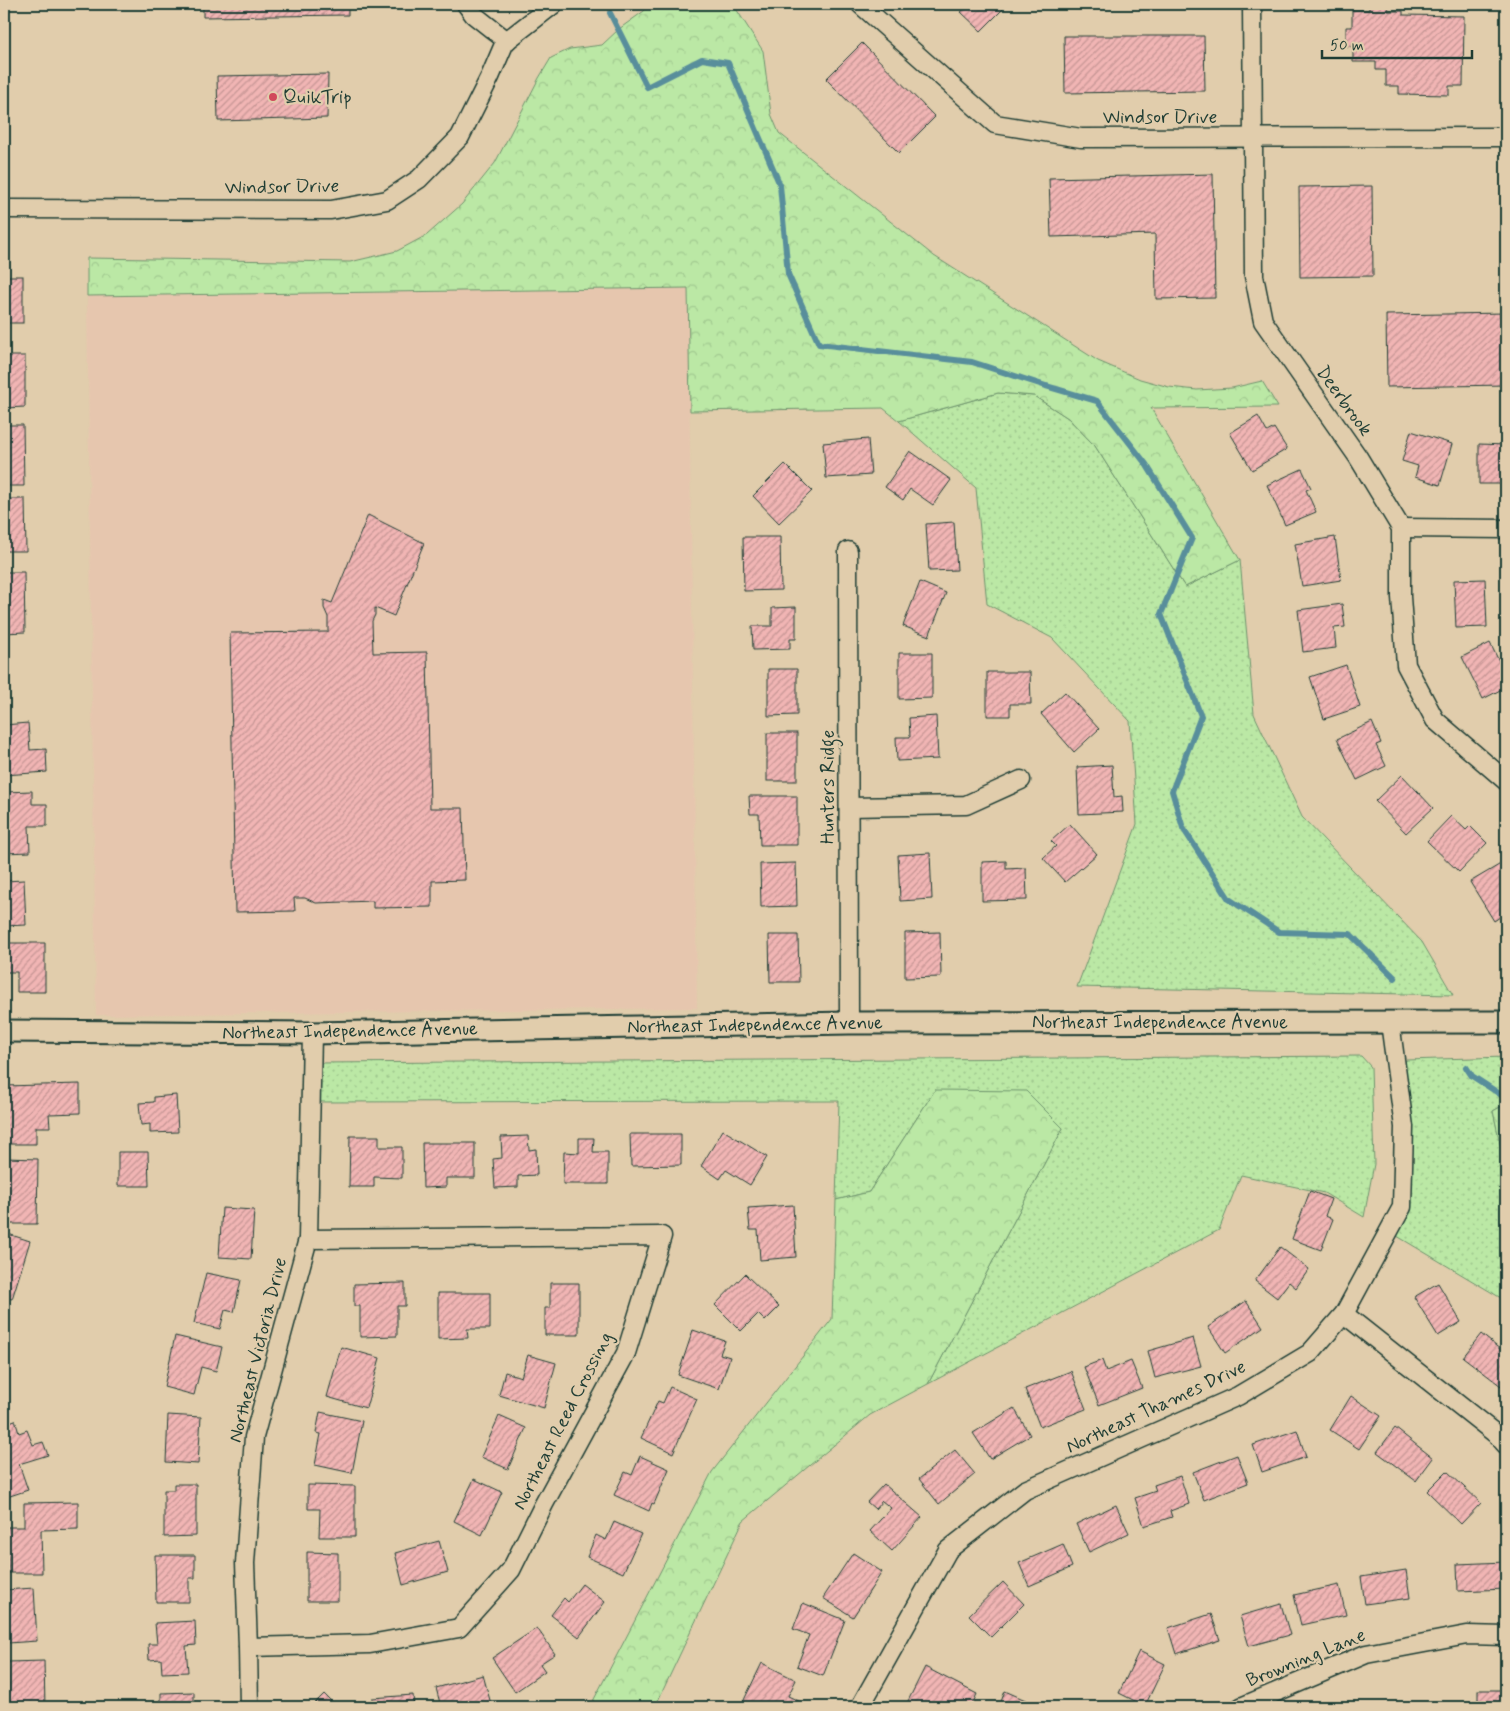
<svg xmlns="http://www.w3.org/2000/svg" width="1510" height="1711" font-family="Mynerve,sans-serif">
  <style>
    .built { fill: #e6c6ae }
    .grass { fill: url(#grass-dots); stroke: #6d926c }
    .forest { fill: url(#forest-crowns); stroke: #6d926c }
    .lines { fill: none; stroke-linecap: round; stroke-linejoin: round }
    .stream { stroke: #598e9b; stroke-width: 6 }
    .building { fill: url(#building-hatch); stroke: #1f3d34 }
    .minor-casing { stroke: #1f3d34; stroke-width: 21 }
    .tertiary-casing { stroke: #1f3d34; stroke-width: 25 }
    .minor { stroke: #e1cdac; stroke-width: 18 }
    .tertiary { stroke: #e1cdac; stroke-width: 21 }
    .poi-dot { fill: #d1495b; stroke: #e1cdac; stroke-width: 2 }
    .labels { text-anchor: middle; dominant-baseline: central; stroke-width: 4.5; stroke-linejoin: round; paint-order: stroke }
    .poi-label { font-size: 19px; fill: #1f3d34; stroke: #e1cdac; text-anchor: start }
    .street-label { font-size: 19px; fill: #1f3d34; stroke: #e1cdac }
  </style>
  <defs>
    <pattern id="grass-dots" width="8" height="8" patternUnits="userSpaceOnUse" patternTransform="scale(1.25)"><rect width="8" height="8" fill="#bbe8a5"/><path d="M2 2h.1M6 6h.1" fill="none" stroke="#a0c88f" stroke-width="1.8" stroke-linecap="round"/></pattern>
    <pattern id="forest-crowns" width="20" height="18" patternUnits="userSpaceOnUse" patternTransform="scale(1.25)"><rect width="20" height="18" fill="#bbe8a5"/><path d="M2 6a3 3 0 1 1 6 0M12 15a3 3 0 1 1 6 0" fill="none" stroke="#a0c88f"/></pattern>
    <pattern id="building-hatch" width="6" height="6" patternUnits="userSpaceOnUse" patternTransform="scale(1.25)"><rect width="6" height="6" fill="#f1b5b4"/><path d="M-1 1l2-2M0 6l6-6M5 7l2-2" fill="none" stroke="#c39493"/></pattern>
  </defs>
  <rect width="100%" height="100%" fill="#e1cdac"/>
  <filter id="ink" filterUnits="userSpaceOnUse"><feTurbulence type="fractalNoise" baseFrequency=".02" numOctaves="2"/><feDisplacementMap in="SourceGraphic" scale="10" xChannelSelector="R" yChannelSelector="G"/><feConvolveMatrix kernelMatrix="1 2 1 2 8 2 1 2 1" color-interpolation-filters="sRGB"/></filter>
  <g filter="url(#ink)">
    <polygon class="built" points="688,288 697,1008 96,1015 87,296"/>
    <g class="grass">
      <polygon points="998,393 1034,396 1068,418 1095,446 1185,587 1240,560 1254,714 1302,817 1422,942 1453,995 1077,987 1137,824 1130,721 1052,638 987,604 976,488 899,421"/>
      <polygon points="1361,1056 1371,1067 1374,1164 1364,1217 1324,1193 1241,1175 1219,1230 928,1384 1063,1128 935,1090 869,1192 836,1200 839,1101 310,1102 317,1063"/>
      <polygon points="1506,1057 1506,1104 1493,1111 1506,1170 1506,1301 1392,1233 1397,1150 1399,1080 1406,1060"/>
    </g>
    <g class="forest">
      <polygon points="651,4 733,4 763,51 771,114 779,133 934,256 1098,361 1140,379 1169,387 1197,390 1232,388 1262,381 1278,407 1151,408 1240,560 1185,587 1095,446 1068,418 1034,396 998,393 899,421 883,408 690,411 688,288 87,296 87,258 350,262 397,251 427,235 462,204 495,163 539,78 551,58 570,49 602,45 619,29 644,11"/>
      <polygon points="935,1090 1026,1091 1063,1128 928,1384 870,1415 743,1521 655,1707 590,1707 712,1472 832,1319 836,1200 869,1192"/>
      <polygon points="1506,1104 1506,1170 1493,1111"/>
    </g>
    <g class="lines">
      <g class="stream">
        <polyline points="610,13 647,87 702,59 728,63 780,185 788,274 819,344 972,362 1046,386 1097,401 1146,464 1192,538 1161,614 1201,716 1172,791 1183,828 1229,899 1279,932 1350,934 1395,978"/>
        <polyline points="1466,1067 1472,1076 1506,1098"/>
      </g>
    </g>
    <g class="building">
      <polygon points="203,4 348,4 348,15 203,17"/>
      <polygon points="970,4 1008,4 981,31 961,12"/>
      <polygon points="1369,4 1388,4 1388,11 1403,11 1403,15 1464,16 1463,86 1449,86 1449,95 1399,94 1399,86 1386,86 1386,70 1376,70 1376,62 1353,62 1353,47 1346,46 1346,27 1352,27 1352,10 1369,10"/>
      <polygon points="1064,36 1204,36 1205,91 1065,93"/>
      <polygon points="862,43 935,117 899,153 826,79"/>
      <polygon points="328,74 327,118 218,121 217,76"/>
      <polygon points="1213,174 1215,298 1156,299 1155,234 1051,237 1049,178"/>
      <polygon points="1372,186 1373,276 1300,277 1299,187"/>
      <rect x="4" y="276" width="19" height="47"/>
      <polygon points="1506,313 1506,385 1387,387 1386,315"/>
      <polygon points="4,356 25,356 25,407 4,408"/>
      <polygon points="1258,416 1267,432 1274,428 1287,449 1252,470 1230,433"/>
      <polygon points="4,425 23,425 24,486 4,486"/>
      <polygon points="1411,431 1452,444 1440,485 1415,477 1418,466 1402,461"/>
      <polygon points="868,439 871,475 826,478 823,443"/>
      <polygon points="1479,444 1506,445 1506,475 1501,474 1501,484 1479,484"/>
      <polygon points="910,451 951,480 933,505 910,489 903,500 885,487"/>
      <polygon points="785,464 812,491 779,523 753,496"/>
      <polygon points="1302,469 1311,488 1306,490 1316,512 1285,525 1267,485"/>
      <polygon points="4,499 25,499 26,551 4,551"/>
      <polygon points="368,515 424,543 394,616 375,608 375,615 372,621 373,653 427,652 430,808 463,808 465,880 432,881 432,907 373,908 373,901 316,903 305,898 294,898 295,911 235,912 230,633 328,632 328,617 324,608 324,600 332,603"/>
      <polygon points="954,522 957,570 929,571 926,524"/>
      <polygon points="743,537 780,537 781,590 744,591"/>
      <polygon points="1335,537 1341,580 1302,586 1295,544"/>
      <polygon points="4,572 24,572 25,632 4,633"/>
      <polygon points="1485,579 1487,627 1456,628 1454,580"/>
      <polygon points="920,582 946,593 929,636 903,626"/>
      <polygon points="1342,604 1345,627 1334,628 1336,648 1303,652 1298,610"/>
      <polygon points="796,607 796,639 790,639 790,649 753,650 752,626 772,626 772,608"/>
      <polygon points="1490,643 1506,675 1506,687 1483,699 1462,657"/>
      <polygon points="899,653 932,653 932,698 899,699"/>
      <polygon points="1346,665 1360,707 1324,719 1310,677"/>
      <polygon points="768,669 797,669 797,715 768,716"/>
      <polygon points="987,672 1030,672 1031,704 1010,704 1010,716 987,716"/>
      <polygon points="1065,692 1099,729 1074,752 1041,714"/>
      <polygon points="936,716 938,759 897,761 896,737 910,737 909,718"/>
      <polygon points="1372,722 1381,743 1376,745 1386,766 1357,780 1337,739"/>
      <polygon points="28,723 30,750 46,749 47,772 4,775 4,725"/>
      <rect x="767" y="733" width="30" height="48"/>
      <polygon points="1112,765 1114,797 1122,796 1123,812 1079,814 1077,767"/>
      <polygon points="1402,775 1433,808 1406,833 1375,801"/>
      <polygon points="32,791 32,804 47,804 47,826 29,826 30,852 4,853 4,792"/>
      <polygon points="749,796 797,796 797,845 760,845 759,814 750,814"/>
      <polygon points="1451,816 1466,830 1470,826 1487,843 1459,872 1427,841"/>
      <polygon points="1070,824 1097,854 1065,882 1043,858 1056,846 1051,841"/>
      <polygon points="930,853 932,899 900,901 898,855"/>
      <polygon points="1006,861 1006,869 1026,868 1027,900 982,901 982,862"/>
      <polygon points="1504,862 1506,866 1506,913 1494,921 1470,882"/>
      <polygon points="796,863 797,906 761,907 760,864"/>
      <polygon points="24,880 26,925 4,926 4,881"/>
      <polygon points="940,932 941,977 905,978 905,933"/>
      <polygon points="769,935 798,935 799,982 770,982"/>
      <polygon points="4,943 45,943 45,992 17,992 17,972 4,972"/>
      <polygon points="80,1084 80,1113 49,1114 50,1127 36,1127 36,1144 5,1144 4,1086"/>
      <polygon points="176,1095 178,1132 150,1133 150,1124 141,1125 139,1103 154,1102 154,1097"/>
      <polygon points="723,1130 767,1157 750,1185 726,1170 720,1179 701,1166"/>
      <polygon points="630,1134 681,1134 681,1165 631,1166"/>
      <polygon points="350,1136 379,1136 379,1147 402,1147 402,1178 374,1177 374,1187 349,1187"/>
      <polygon points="528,1136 529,1150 536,1149 537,1175 518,1176 518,1187 495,1188 493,1159 502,1158 501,1137"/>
      <polygon points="579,1138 594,1138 593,1152 608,1152 608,1184 563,1184 564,1152 579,1153"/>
      <polygon points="422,1143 475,1143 475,1178 446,1178 446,1187 423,1188"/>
      <polygon points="118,1152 148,1152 149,1186 118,1186"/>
      <polygon points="6,1158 38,1159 37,1224 6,1224"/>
      <polygon points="1310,1191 1331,1199 1325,1216 1333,1219 1321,1250 1292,1239"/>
      <polygon points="793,1205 796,1257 760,1260 758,1230 750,1230 748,1208"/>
      <polygon points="222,1208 254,1210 251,1259 219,1257"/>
      <polygon points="5,1233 30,1241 12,1299 4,1297"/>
      <polygon points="1280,1247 1309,1269 1296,1288 1289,1282 1277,1298 1255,1281"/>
      <polygon points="206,1273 241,1280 234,1312 225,1310 220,1329 194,1323"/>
      <polygon points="745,1274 779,1307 765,1321 758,1314 741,1331 715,1305"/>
      <polygon points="405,1283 405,1306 397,1306 397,1336 360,1337 360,1306 354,1306 354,1284"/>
      <polygon points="550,1283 579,1283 579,1335 545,1335 545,1308 550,1308"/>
      <polygon points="1438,1283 1461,1322 1438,1336 1414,1297"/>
      <polygon points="438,1293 490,1293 490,1329 467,1329 468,1338 438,1339"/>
      <polygon points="1246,1301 1263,1327 1225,1353 1208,1327"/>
      <polygon points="693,1330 725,1341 720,1354 730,1357 719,1389 678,1375"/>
      <polygon points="1481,1334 1506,1354 1506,1379 1501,1386 1463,1357"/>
      <polygon points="175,1336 222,1347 216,1371 201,1367 194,1395 164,1387"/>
      <polygon points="1193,1338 1201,1366 1155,1378 1148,1351"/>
      <polygon points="341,1347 380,1358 366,1408 327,1397"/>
      <polygon points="528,1355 556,1363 544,1408 499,1395 505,1372 521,1377"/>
      <polygon points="1102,1360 1106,1371 1131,1361 1142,1388 1099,1405 1084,1367"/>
      <polygon points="1071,1371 1086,1409 1040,1427 1025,1389"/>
      <polygon points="670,1387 697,1399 673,1453 641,1438 658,1401 663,1403"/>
      <polygon points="1351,1396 1381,1416 1359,1449 1330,1430"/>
      <polygon points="1014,1408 1030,1435 990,1459 973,1433"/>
      <polygon points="320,1412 362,1421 352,1473 315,1465 321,1434 316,1433"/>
      <polygon points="168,1415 201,1417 198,1464 166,1462"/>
      <polygon points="499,1416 526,1428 508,1469 481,1457"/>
      <polygon points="15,1420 19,1433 27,1430 33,1445 43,1442 48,1455 19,1464 28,1490 4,1498 4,1424"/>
      <polygon points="1395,1428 1433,1458 1416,1481 1377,1452"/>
      <polygon points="1297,1430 1306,1457 1262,1472 1253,1445"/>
      <polygon points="955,1450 975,1474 939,1504 919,1479"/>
      <polygon points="1237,1455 1248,1483 1204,1500 1193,1472"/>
      <polygon points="640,1456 669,1469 654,1504 652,1503 649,1511 614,1495 625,1472 632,1475"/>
      <polygon points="1447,1471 1481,1503 1461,1524 1427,1491"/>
      <polygon points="1180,1476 1189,1504 1170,1511 1172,1517 1144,1526 1135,1498 1156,1491 1154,1485"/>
      <polygon points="474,1479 502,1492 482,1535 454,1521"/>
      <polygon points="174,1484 196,1484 196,1536 164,1537 164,1490 174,1490"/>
      <polygon points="884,1484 922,1517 892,1551 870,1531 891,1508 882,1501 875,1509 867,1502"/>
      <polygon points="308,1485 355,1486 355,1537 319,1537 320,1509 308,1509"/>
      <polygon points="78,1502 78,1529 41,1530 42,1573 8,1573 7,1527 24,1527 24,1503"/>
      <polygon points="1116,1505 1129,1533 1089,1552 1076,1524"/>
      <polygon points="614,1522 641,1534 623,1573 587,1557 596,1535 606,1540"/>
      <polygon points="439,1541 448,1572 403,1585 395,1553"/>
      <polygon points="1063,1544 1072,1567 1029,1586 1019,1563"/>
      <polygon points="307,1552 338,1553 338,1601 307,1601"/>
      <polygon points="853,1553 882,1572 853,1617 823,1598"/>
      <polygon points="155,1555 195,1555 195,1578 189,1578 189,1602 156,1602"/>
      <polygon points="1506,1562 1506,1589 1458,1591 1457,1564"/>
      <polygon points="1406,1570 1410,1598 1365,1604 1361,1577"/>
      <polygon points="1003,1582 1024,1604 991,1637 969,1615"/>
      <polygon points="582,1584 605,1602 579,1637 551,1615 564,1598 568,1602"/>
      <polygon points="1339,1585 1346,1615 1301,1625 1294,1595"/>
      <polygon points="34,1588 37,1641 8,1643 5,1590"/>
      <polygon points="803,1603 845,1620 823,1676 797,1666 809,1635 793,1629"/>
      <polygon points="1281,1604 1290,1635 1249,1646 1240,1616"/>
      <polygon points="1211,1614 1220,1640 1176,1654 1168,1628"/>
      <polygon points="195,1621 196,1645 186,1646 188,1672 162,1673 161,1659 149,1660 148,1644 157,1644 155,1623"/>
      <polygon points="537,1628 555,1654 540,1664 545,1671 515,1692 492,1658"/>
      <polygon points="1139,1651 1165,1664 1145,1706 1119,1693"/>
      <polygon points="44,1661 45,1707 6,1707 6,1693 9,1693 8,1662"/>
      <polygon points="762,1663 796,1680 788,1696 803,1703 801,1707 753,1707 743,1702"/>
      <polygon points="925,1667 977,1694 971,1707 911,1707 906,1705"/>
      <polygon points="483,1675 491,1704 477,1707 441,1707 436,1688"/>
      <rect x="1478" y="1690" width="28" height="17"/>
      <polygon points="1005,1691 1030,1702 1027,1707 999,1707"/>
      <polygon points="194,1692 194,1707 161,1707 161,1693"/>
      <polygon points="324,1694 337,1707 311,1707"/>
      <polygon points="413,1695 414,1707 373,1707 372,1698"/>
    </g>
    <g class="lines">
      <defs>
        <g id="minor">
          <polyline points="466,4 474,15 507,41"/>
          <polyline points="860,4 995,124 1081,138 1506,137"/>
          <polyline points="1252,4 1254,276 1263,321 1358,457 1401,528 1401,597 1406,665 1435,720 1506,781"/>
          <polyline points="4,209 331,210 387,200 419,179 460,137 490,77 505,42 554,4"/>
          <polyline points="1401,528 1506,529"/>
          <polyline points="848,551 849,1023"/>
          <polyline points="849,807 966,805 1021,780"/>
          <polyline points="1344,1314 1497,1435 1506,1445"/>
          <polyline points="248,1647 370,1644 459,1628 511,1570 544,1504 626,1353 662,1236 308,1239"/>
          <polyline points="249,1707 248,1647 245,1563 254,1437 308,1239 312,1033"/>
          <polyline points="860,1707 948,1550 1025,1490 1238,1396 1310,1353 1344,1314 1402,1207 1404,1127 1390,1022"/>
          <polyline points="1241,1707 1366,1654 1467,1635 1506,1636"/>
        </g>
        <polyline id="tertiary" points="4,1031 312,1033 849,1023 1506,1022"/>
      </defs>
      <use href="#minor" class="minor-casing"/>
      <use href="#tertiary" class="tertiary-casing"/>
      <use href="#minor" class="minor"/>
      <use href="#tertiary" class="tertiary"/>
    </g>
  </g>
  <circle class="poi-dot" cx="273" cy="97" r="5"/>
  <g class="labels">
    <g class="poi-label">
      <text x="283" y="97">QuikTrip</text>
    </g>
    <g class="street-label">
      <text x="1160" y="117">Windsor Drive</text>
      <text transform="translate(282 187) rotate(-1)">Windsor Drive</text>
      <text transform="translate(1344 401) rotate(54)">Deerbrook</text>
      <text transform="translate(828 787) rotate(-90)">Hunters Ridge</text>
      <text x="1160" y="1022">Northeast Independence Avenue</text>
      <text transform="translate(755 1025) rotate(-1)">Northeast Independence Avenue</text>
      <text transform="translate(350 1031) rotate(-1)">Northeast Independence Avenue</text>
      <text transform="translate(258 1350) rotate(-76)">Northeast Victoria Drive</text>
      <text transform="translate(1156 1407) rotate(-25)">Northeast Thames Drive</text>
      <text transform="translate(563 1421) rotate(-63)">Northeast Reed Crossing</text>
      <text transform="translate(1306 1658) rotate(-22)">Browning Lane</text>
    </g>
  </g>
  <rect width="1510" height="1711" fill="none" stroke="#e1cdac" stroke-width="20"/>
  <rect x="10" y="10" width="1490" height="1691" fill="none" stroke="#1f3d34" stroke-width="2" filter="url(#ink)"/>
  <path d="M1322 50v8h150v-8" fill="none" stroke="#1f3d34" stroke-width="2.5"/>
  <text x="1330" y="50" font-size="15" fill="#1f3d34" stroke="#e1cdac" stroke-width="4" paint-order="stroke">50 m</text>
</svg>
